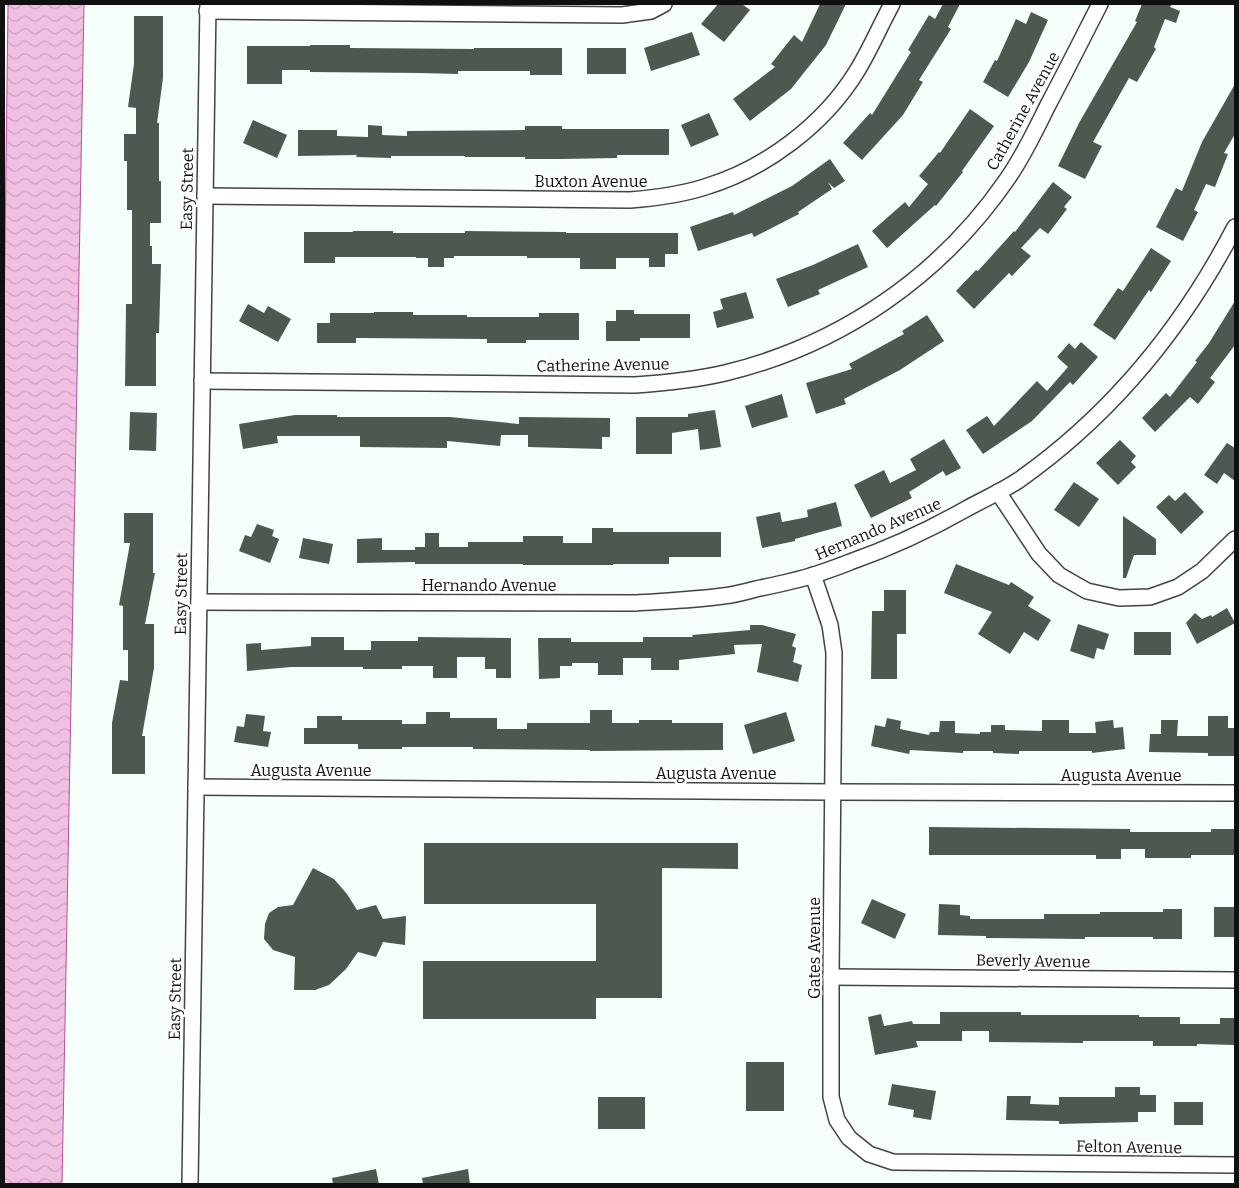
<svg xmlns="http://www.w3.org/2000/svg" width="1239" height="1188" font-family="Bitter,serif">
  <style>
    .water { fill: url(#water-waves); stroke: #be4e9d }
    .building { fill: #4e5851 }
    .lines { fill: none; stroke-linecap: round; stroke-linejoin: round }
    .street-casing { stroke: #434343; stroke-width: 18 }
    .street { stroke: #fff; stroke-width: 15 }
    .labels { text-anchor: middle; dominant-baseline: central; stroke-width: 5; stroke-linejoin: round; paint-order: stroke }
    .street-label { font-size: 16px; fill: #101010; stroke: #fff }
  </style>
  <defs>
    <pattern id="water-waves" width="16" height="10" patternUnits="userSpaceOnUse" patternTransform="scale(1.25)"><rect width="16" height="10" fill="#f0bfe2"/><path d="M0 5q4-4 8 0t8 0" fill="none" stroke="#cda3c1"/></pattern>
  </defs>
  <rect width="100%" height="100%" fill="#f5fefb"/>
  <polygon class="water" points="8,4 84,4 62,1184 4,1184 4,329"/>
  <g class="building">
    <polygon points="718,4 742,4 750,10 724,42 701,24"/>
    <polygon points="820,4 846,4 826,45 791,89 750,121 733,99 775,67 771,64 794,35 802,42"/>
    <polygon points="943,4 960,4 948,27 951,29 919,80 923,82 903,115 862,160 843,143 870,113 872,115 911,52 908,50 929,15 935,19"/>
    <polygon points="1142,4 1172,4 1170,7 1180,11 1176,23 1165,19 1154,47 1156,49 1137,82 1129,78 1093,142 1102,146 1085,179 1058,166 1079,123 1137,22 1135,21"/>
    <polygon points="1031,12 1048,20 1029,62 1008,97 983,82 995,60 997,61 1016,19 1026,24"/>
    <polygon points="134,16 163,16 163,78 157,123 159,123 159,181 161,181 161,223 150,223 150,246 152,246 152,264 161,264 159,333 156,333 156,386 125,386 126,304 132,304 132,210 127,210 127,161 124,161 124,134 136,134 136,108 128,107 134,64"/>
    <polygon points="692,32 700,55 651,71 644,48"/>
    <polygon points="310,45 350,45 350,48 474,49 474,48 562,48 562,75 530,75 530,71 458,71 458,74 419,73 310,72 310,70 282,70 282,84 247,84 247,46 310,46"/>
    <rect x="587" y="48" width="39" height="26"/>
    <polygon points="1235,84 1235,134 1224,153 1228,154 1215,187 1206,184 1194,210 1198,212 1183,241 1156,227 1176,188 1182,191 1202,142"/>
    <polygon points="970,109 994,126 962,171 963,172 936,206 935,205 887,248 872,231 905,202 909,207 928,184 919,176 939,152 940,153"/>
    <polygon points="709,113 719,135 691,147 681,125"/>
    <polygon points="253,120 287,135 277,158 243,143"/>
    <polygon points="368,125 382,126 382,135 407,136 407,131 525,130 525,126 562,126 562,129 669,129 669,155 617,155 617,158 562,159 525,159 525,157 465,157 465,156 391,156 391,158 356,157 357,155 298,156 298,130 337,130 337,136 368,137"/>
    <polygon points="830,159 845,181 834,188 828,182 832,189 798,212 799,214 754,237 752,233 698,251 690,227 733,212 734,215 792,186"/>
    <polygon points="1053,182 1072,197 1064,207 1067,209 1048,234 1040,228 1021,248 1031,256 1012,276 1009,273 974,309 956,291 976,270 978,271 1014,231 1015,232"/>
    <polygon points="353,231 393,231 393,233 465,233 465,231 566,232 566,233 678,233 678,254 665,254 665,267 649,267 649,258 616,258 616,269 580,269 580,258 527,258 527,256 454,256 454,258 444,258 444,267 428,267 428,258 416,258 416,257 335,257 335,263 304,263 304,232 353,232"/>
    <polygon points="858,244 868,267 818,290 820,294 788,307 776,279 813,265"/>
    <polygon points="1151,248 1171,261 1151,292 1149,290 1115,340 1093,325 1118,288 1123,291"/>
    <polygon points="746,292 754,318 717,328 713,312 723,309 720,299"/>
    <polygon points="1235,301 1235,345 1210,378 1215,382 1198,404 1190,397 1155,432 1142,418 1166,393 1170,397 1197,362 1195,361 1209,343"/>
    <polygon points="248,304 264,313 268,306 291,319 278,342 239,321"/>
    <polygon points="616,310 634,310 634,314 690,314 690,338 640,338 640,341 606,341 606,321 616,321"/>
    <polygon points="374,312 413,312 413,315 467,315 467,317 539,317 539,313 579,313 579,340 526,340 526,343 487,343 487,339 356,338 356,343 317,343 317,323 330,323 330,313 374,313"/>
    <polygon points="927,315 944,341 900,370 844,399 846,404 816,414 806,383 852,369 849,364 904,334 902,331"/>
    <polygon points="1081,342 1098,357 1073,385 1070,382 1032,421 983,454 966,430 987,416 994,426 1037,381 1047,391 1068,367 1057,357 1069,343 1075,349"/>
    <polygon points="782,394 788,417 752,428 745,406"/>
    <polygon points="715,410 721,447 700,450 698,429 672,433 672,454 636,454 636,417 688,417 688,414"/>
    <polygon points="130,412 157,413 156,451 129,450"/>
    <polygon points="295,415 337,415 337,417 450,417 519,424 519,417 610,418 610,437 602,437 602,449 528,447 528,435 501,435 500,446 447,441 447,448 360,447 360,436 277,436 278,443 243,449 239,424"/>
    <polygon points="944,439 961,468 946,476 943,471 909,492 912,498 871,518 854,485 884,470 890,483 916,470 910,459"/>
    <polygon points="1120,440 1136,456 1131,462 1136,467 1118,485 1096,463"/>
    <polygon points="1227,443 1235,448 1235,481 1224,473 1217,484 1204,475"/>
    <polygon points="1074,482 1099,499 1079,527 1054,510"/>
    <polygon points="1185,492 1204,512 1181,534 1156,507 1169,495 1175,501"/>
    <polygon points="836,502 842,526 795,539 795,541 762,548 756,517 780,512 782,522 808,517 807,510"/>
    <polygon points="124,513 153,513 153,573 155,573 145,624 154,624 154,668 142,736 145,736 145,774 112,774 112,723 120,680 128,681 128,650 123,650 123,606 119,605 130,543 124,543"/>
    <polygon points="1123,516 1156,539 1156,555 1134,555 1126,578 1123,578"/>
    <polygon points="257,524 274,530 272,536 279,539 270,563 239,551 245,535 251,537"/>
    <polygon points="592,528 613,528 613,532 721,532 721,557 669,557 669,564 613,564 613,565 523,565 523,564 415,564 415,562 357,563 357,539 382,538 382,550 415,550 415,547 425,547 425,533 439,533 439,547 468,547 468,542 523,542 523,536 563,536 563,543 592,543"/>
    <polygon points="303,538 333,544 329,564 299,558"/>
    <polygon points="956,564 1009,585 1011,582 1034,597 1028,606 1051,620 1038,641 1024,632 1010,654 978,634 992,612 944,593"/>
    <polygon points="884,590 906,590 906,634 897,634 897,679 871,679 872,611 884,611"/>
    <polygon points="1227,608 1235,623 1197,644 1186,623 1195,613 1202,619 1211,615 1212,617"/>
    <polygon points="1078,624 1109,634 1104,650 1097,648 1094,659 1070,651"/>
    <polygon points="750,625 762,625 796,634 792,646 796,648 793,662 802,665 798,682 757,672 762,644 734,645 735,654 679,660 679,670 651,670 651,658 623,658 623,675 598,675 598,663 572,663 572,666 560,666 560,678 539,679 538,638 571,638 571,642 643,642 643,637 693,637 692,635 750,630"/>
    <rect x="1134" y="632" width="37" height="23"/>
    <polygon points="311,637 344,637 344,650 371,650 371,641 418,641 418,637 511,638 511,678 496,678 496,669 485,669 485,657 457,657 457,678 433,678 433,666 402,666 402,669 363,669 363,667 291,667 247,671 246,644 261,643 261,650 311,646"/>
    <polygon points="590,710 612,710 612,723 639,723 639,720 672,720 672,723 723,723 723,750 590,751 590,750 473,749 473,747 402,747 402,749 358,749 358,744 304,744 304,728 317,728 317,716 342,716 342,720 402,720 402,724 426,724 426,712 450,712 450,718 497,718 497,729 527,729 527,723 590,723"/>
    <polygon points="786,712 795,741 753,754 744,725"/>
    <polygon points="246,714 265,716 263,731 271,732 268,747 234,742 237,726 244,727"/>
    <polygon points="1208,716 1228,716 1228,728 1235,728 1235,756 1208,756 1208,753 1149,752 1150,734 1161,734 1161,720 1178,720 1177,736 1208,736"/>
    <polygon points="887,718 901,721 900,729 929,735 930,732 939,732 940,721 955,721 955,733 980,734 980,732 991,732 991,725 1005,725 1005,730 1042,731 1042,720 1069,720 1069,733 1096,733 1095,722 1113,720 1114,728 1123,727 1125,749 1092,753 1092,751 1019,751 1019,754 993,753 993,751 963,751 963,753 910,750 909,754 871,746 875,725 885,727"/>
    <polygon points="929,827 1130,829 1130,832 1211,832 1211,829 1235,829 1235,855 1191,855 1191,858 1145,858 1145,849 1121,849 1121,859 1096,859 1096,855 929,855"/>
    <polygon points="424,843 738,843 738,869 662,868 662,998 596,998 596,1019 423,1019 423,961 596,961 596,904 424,904"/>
    <polygon points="313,868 334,879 347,894 357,910 376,905 383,919 406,916 405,945 383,942 376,957 358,952 346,969 329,985 315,990 294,990 295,957 273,950 264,939 265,924 269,913 278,907 293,905"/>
    <polygon points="872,899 906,914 895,939 861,923"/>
    <polygon points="939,904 960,905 960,915 970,916 970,919 1044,919 1044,914 1100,914 1100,912 1163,912 1163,909 1182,909 1182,939 1153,939 1153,937 1085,937 1085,939 986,938 986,936 938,935"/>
    <rect x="1214" y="907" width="21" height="30"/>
    <polygon points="940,1012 1021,1012 1021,1015 1139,1015 1139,1017 1180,1017 1180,1024 1220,1024 1220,1018 1235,1018 1235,1045 1197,1044 1197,1046 1153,1046 1153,1041 1083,1041 1083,1043 989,1042 989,1031 962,1031 962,1041 916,1041 918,1047 875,1055 868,1017 881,1014 884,1026 912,1021 913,1024 940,1024"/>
    <rect x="746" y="1062" width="38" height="49"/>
    <polygon points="892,1084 936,1091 931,1120 913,1117 914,1110 888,1105"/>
    <polygon points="1115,1087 1140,1087 1140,1095 1156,1095 1156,1112 1138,1112 1138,1122 1059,1124 1059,1121 1006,1120 1007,1096 1031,1096 1030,1104 1059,1105 1059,1097 1115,1097"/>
    <rect x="598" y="1097" width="47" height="32"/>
    <rect x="1174" y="1102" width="29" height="23"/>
    <polygon points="376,1169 379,1184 333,1184 332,1178"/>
    <polygon points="468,1169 470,1184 423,1184 422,1178"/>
  </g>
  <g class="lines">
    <defs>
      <g id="street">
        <polyline points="207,11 622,15 651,11 664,4"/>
        <path d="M 205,196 L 630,200 C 656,198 680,195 705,187 C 765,169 824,125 857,71 C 870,50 880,26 892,4"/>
        <path d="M 202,381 L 635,385 C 665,383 695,380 725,373 C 841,345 941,276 1008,178 C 1024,155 1036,129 1048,105 C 1066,71 1083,37 1100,4"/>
        <polyline points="998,492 1039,554 1059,575 1087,591 1119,598 1150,597 1178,587 1202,571 1235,539"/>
        <polyline points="813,575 830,625 834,653 831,977 831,1097 837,1120 849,1138 869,1154 893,1162 1235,1165"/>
        <path d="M 199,602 L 636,603 C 665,601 694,600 723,596 C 734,595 745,592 756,589 C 775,585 795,581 814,575 C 826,571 838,567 850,562 C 890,548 929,530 966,509 C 984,499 1003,491 1019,480 C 1111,415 1183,327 1235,227"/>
        <polyline points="196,787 832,792 1235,793"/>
        <polyline points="831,977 1235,980"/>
        <polyline points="190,1184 208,4"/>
      </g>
    </defs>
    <use href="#street" class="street-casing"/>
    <use href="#street" class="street"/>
  </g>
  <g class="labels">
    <g class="street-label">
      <text transform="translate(1023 111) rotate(-61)">Catherine Avenue</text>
      <text x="591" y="181">Buxton Avenue</text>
      <text transform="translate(187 189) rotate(-89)">Easy Street</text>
      <text transform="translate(603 365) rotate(-1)">Catherine Avenue</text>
      <text transform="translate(878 529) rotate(-23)">Hernando Avenue</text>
      <text x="489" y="585">Hernando Avenue</text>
      <text transform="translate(181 594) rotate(-89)">Easy Street</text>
      <text x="311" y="770">Augusta Avenue</text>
      <text x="716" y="773">Augusta Avenue</text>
      <text x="1121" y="775">Augusta Avenue</text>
      <text transform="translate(814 948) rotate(-90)">Gates Avenue</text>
      <text transform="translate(1033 961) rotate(1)">Beverly Avenue</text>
      <text transform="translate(175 999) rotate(-89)">Easy Street</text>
      <text transform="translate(1129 1147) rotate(1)">Felton Avenue</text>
    </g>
  </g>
  <rect width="1239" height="1188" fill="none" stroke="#101010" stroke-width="10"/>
</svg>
